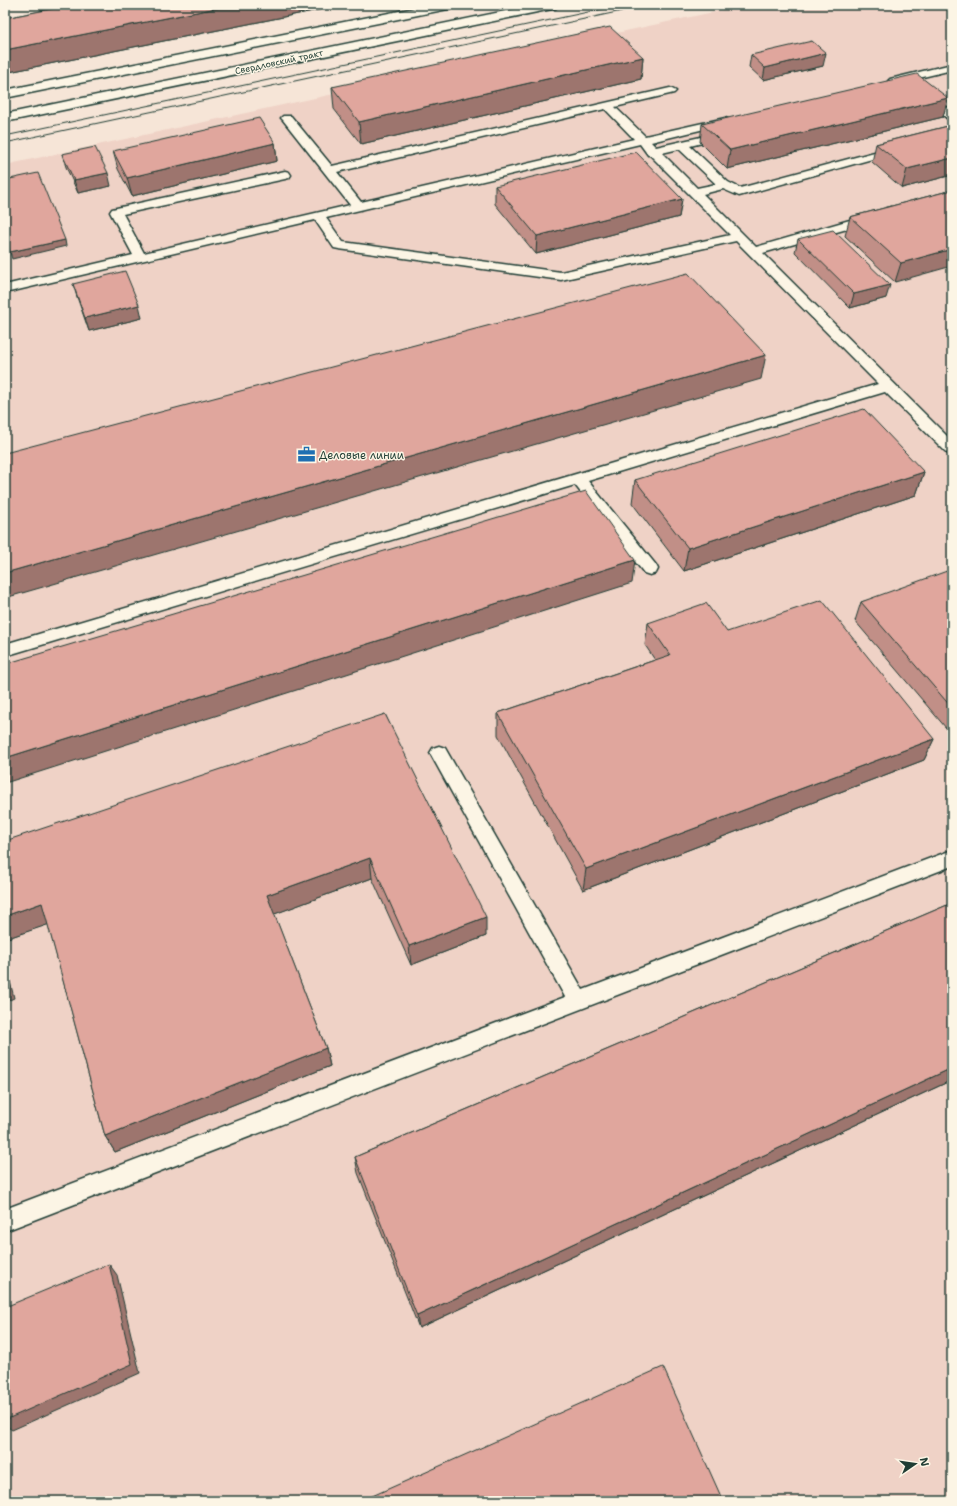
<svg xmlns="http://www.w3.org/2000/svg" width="957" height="1506" font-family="'Shantell Sans',sans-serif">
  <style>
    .built { fill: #efd2c6 }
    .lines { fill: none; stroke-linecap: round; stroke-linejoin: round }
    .lane-casing { stroke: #1f3d34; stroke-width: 3 }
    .primary-casing { stroke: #1f3d34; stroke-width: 3 }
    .lane { fill: #fcf5e5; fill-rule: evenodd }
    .primary { fill: #fcf5e5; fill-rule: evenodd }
    .tram { stroke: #1f3d34; stroke-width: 1 }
    .wall { fill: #c18f87; stroke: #1f3d34 }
    .shaded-wall { fill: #9d746e; stroke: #1f3d34 }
    .building { fill: #e0a69d; stroke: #1f3d34 }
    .labels { text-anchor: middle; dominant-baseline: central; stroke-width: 3; stroke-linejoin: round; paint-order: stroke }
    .far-street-label { font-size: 9px; fill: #1f3d34; stroke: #fcf5e5 }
    .poi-label { font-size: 11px; fill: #1f3d34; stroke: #fcf5e5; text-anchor: start }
  </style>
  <rect width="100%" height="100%" fill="#f6e5d7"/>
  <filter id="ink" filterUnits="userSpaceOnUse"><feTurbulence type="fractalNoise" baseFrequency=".025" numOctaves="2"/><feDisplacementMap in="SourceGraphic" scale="8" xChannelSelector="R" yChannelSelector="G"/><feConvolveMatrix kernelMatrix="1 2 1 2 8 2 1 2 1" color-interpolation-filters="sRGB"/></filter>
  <g filter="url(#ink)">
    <polygon class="built" points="746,5 952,5 952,1501 5,1501 5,165"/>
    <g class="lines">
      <defs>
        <g id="lane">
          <polygon points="952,64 952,70 894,84 888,81 890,79"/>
          <path d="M 670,88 L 676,91 L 674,93 L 615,107 L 645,136 L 725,118 L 729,119 L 731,121 L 729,123 L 651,142 L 656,147 L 723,132 L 727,133 L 729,135 L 727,137 L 690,146 L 728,182 L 740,188 L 893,147 L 901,147 L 903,149 L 901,151 L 739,196 L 723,189 L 703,194 L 756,247 L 867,215 L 875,215 L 877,218 L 875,221 L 763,253 L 952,441 L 952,455 L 947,453 L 885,392 L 588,481 L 656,565 L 658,569 L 656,573 L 650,575 L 644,573 L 575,485 L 5,656 L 5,644 L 878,384 L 736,241 L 561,280 L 339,249 L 334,248 L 315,220 L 5,293 L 5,285 L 133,255 L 110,212 L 112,209 L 285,171 L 289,172 L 291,175 L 289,178 L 285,179 L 123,214 L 144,253 L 350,205 L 283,120 L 281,118 L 283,116 L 291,116 L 332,166 ZM 605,109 L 634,139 L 361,202 L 337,172 ZM 640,144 L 648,155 L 650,155 L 730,235 L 561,272 L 343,242 L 326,218 ZM 679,149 L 716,184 L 697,188 L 662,153 Z"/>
          <polygon points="926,93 930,94 952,111 952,120 948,119 922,98 920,96 922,94"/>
          <polygon points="439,746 445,748 583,990 952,850 952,866 5,1231 5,1209 565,997 430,753 433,748"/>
        </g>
        <g id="primary">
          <polygon points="429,5 454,5 452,8 448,9 5,98 5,90"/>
          <polygon points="534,5 558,5 556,8 552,9 5,122 5,114"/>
        </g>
      </defs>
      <use href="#lane" class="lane-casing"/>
      <use href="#primary" class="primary-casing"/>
      <use href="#lane" class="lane"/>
      <use href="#primary" class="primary"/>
      <g class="tram">
        <polyline points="5,136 621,5"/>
        <polyline points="5,143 650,5"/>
      </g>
    </g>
    <g class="wall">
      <polygon points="71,5 343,5 9,72 5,66 5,18"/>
      <polygon points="751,55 823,66 763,80 749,67"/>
      <polygon points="643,57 641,79 361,144 334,109 332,87"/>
      <polygon points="948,98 943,117 727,169 700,142 702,124"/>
      <polygon points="952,125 952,175 902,188 872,162 876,144"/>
      <polygon points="275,143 277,161 132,196 118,169 113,151"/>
      <polygon points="62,154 111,186 78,193 66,167"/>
      <polygon points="495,186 682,199 679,217 536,254 495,204"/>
      <polygon points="952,190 895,282 845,236 850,217"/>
      <polygon points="798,239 886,298 850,308 795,252"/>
      <polygon points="73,284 142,318 89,331 77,297"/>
      <polygon points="924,472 916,495 684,571 632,503 635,480"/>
      <polygon points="952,576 952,735 855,621 861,602"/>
      <polygon points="648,623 727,632 934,739 924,760 583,890 498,735 498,713 655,660 645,645"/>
      <polygon points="385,714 486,936 411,965 372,878 274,914 326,1048 330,1066 115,1152 105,1136 48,924 5,939"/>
      <polygon points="952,903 952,1080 419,1328 358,1173 355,1157"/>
    </g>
    <g class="shaded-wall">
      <polygon points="232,5 343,5 9,72 5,59 5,50"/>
      <polygon points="826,53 823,66 763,80 765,68"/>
      <polygon points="643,57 641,79 361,144 359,122"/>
      <polygon points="948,98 943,117 727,169 730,150"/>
      <polygon points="275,143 277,161 132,196 127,178"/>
      <polygon points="952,158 952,175 902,188 907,169"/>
      <polygon points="108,173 111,186 78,193 74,180"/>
      <polygon points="682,199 679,217 536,254 537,236"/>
      <polygon points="65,240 66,246 12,259 10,252"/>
      <polygon points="952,249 952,266 895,282 901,263"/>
      <polygon points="890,285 886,298 850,308 854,294"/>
      <polygon points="139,305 142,318 89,331 85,318"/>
      <polygon points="766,355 761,379 5,598 5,573"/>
      <polygon points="924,472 916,495 684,571 688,548"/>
      <polygon points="635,560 632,583 5,783 5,758"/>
      <polygon points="934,739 924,760 583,890 586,869"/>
      <polygon points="370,858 372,878 272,915 267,895"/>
      <polygon points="42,903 53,923 5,939 5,916"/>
      <polygon points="486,917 486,936 411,965 409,946"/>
      <polygon points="5,960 14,998 5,1002"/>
      <polygon points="326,1048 330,1066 115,1152 105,1136"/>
      <polygon points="952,1068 952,1080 419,1328 417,1316"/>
      <polygon points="109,1264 117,1275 140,1373 12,1430 5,1425 5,1420"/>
    </g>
    <g class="building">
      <polygon points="71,5 232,5 5,50 5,18"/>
      <polygon points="610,27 643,57 359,122 332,87"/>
      <polygon points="812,41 826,53 765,68 751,55"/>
      <polygon points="917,74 948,98 730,150 702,124"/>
      <polygon points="259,118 275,143 127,178 113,151"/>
      <polygon points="952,125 952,158 907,169 876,144"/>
      <polygon points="95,147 108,173 74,180 62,154"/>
      <polygon points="636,152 682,199 537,236 495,186"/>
      <polygon points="38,173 65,240 10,252 5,238 5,180"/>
      <polygon points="952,190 952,249 901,263 850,217"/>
      <polygon points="833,230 890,285 854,294 798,239"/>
      <polygon points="125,271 139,305 85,318 73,284"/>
      <polygon points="688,273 766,355 5,573 5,453"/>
      <polygon points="864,409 924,472 688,548 635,480"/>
      <polygon points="586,491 635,560 5,758 5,664"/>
      <polygon points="947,571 952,576 952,708 861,602"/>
      <polygon points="822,600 934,739 586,869 498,713 670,655 648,623 706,603 727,632"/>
      <polygon points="385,714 486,917 409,946 370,858 267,895 326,1048 105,1136 42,903 5,916 5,841"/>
      <polygon points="952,903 952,1068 417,1316 355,1157"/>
      <polygon points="109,1264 132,1364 5,1420 5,1307"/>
      <polygon points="663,1367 723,1501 361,1501"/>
    </g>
  </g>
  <defs>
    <symbol id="office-bare" viewBox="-9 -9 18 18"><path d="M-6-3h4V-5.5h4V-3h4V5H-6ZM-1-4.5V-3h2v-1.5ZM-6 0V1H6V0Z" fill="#1f6fb2" stroke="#fcf5e5" stroke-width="2.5" paint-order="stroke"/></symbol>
  </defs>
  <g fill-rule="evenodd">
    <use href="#office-bare" x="294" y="442" width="25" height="25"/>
  </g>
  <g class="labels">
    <g class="far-street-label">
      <text transform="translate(279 62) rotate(-12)">Свердловский тракт</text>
    </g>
    <g class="poi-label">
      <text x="319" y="455">Деловые линии</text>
    </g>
  </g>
  <rect width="957" height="1506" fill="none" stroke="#fcf5e5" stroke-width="20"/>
  <rect x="10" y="10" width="937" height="1486" fill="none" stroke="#1f3d34" stroke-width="1.5" filter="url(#ink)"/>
  <g transform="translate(915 1464) rotate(77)" stroke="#fcf5e5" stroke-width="3" paint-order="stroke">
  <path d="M0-3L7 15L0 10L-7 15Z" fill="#1f3d34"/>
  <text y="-6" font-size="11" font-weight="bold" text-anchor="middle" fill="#1f3d34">N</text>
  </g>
</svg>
